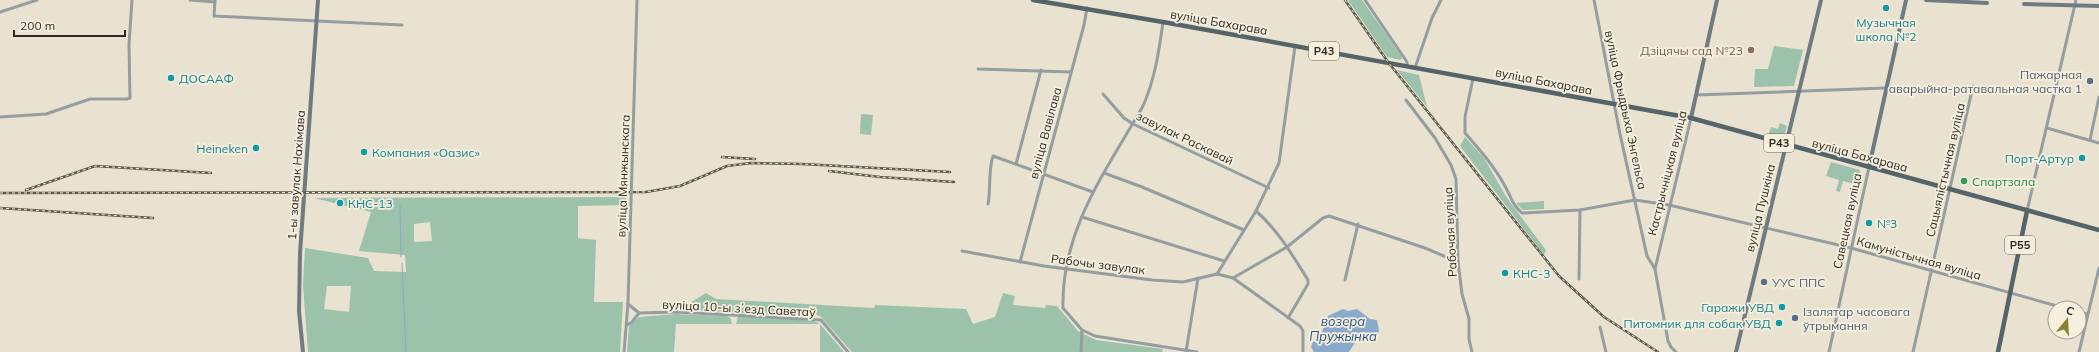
<svg xmlns="http://www.w3.org/2000/svg" width="2099" height="352" font-family="Mulish,sans-serif">
  <style>
    .green { fill: #9cc2ab; fill-rule: evenodd }
    .water { fill: #8aaacc }
    .lines { fill: none; stroke-linecap: round; stroke-linejoin: round }
    .stream { stroke: #8aaacc; stroke-width: 1 }
    .street { stroke: #959da0; stroke-width: 3 }
    .secondary { stroke: #6f7b80; stroke-width: 4 }
    .primary { stroke: #556469; stroke-width: 4.5 }
    .rail-casing { stroke: #5c594f; stroke-width: 2.5 }
    .rail { stroke: #f6efde; stroke-width: 1; stroke-dasharray: 3; stroke-linecap: butt }
    .culture-dot { fill: #0f9aa8; stroke: #f6efde; stroke-width: 1.5 }
    .education-dot { fill: #8d6e63; stroke: #f6efde; stroke-width: 1.5 }
    .service-dot { fill: #5c6f8a; stroke: #f6efde; stroke-width: 1.5 }
    .leisure-dot { fill: #2e9e5b; stroke: #f6efde; stroke-width: 1.5 }
    .labels { text-anchor: middle; dominant-baseline: central; stroke-width: 3.5; stroke-linejoin: round; paint-order: stroke }
    .shield { fill: #f6efde; stroke: #69655b; stroke-width: 1 }
    .shield-label { font-size: 11px; font-weight: bold; fill: #2c2a23 }
    .street-label { font-size: 12px; fill: #2c2a23; stroke: #f6efde }
    .culture-label { font-size: 12px; fill: #0d838f; stroke: #f6efde; text-anchor: start }
    .education-label { font-size: 12px; fill: #785e54; stroke: #f6efde; text-anchor: end }
    .service-label { font-size: 12px; fill: #4e5e75; stroke: #f6efde; text-anchor: start }
    .leisure-label { font-size: 12px; fill: #27864d; stroke: #f6efde; text-anchor: start }
    .water-label { font-size: 13px; font-style: italic; fill: #295784; stroke: #f6efde }
  </style>
  <rect width="100%" height="100%" fill="#e9e2d1"/>
  <g class="green">
    <polygon points="1348,0 1362,0 1402,57 1401,60 1387,57"/>
    <polygon points="1774,46 1803,50 1794,86 1754,87 1755,69 1768,69"/>
    <polygon points="1397,70 1419,75 1427,107"/>
    <polygon points="861,114 873,115 871,135 860,134"/>
    <polygon points="1780,123 1787,126 1784,136 1778,139 1768,136 1771,127 1778,129"/>
    <polygon points="1465,137 1484,158 1507,198 1546,250 1544,255 1460,146"/>
    <polygon points="1831,162 1860,170 1858,185 1843,181 1840,192 1836,191 1839,180 1826,176"/>
    <path d="M 626,197 L 627,205 L 578,206 L 578,238 L 596,240 L 594,302 L 623,302 L 620,352 L 308,352 L 303,285 L 305,248 L 368,258 L 374,271 L 406,272 L 405,255 L 359,251 L 371,212 L 314,198 ZM 430,222 L 432,241 L 414,242 L 414,224 ZM 327,286 L 351,286 L 349,312 L 324,309 Z"/>
    <polygon points="1544,201 1544,209 1523,210 1516,203"/>
    <polygon points="706,293 716,299 874,308 875,305 966,309 973,324 995,317 1003,293 1015,296 1013,305 1045,308 1046,305 1057,306 1078,331 1096,340 1163,349 1162,352 852,352 821,317 813,313 760,314 680,309"/>
    <polygon points="676,314 727,316 731,319 732,324 676,324 674,352 627,352 629,326 639,317"/>
    <polygon points="738,316 814,321 820,324 844,352 820,352 820,324 736,324"/>
  </g>
  <path class="water" d="M 1343,309 L 1348,311 L 1357,309 L 1370,319 L 1377,320 C 1378,327 1381,330 1376,337 L 1356,341 L 1349,352 L 1314,352 L 1311,347 L 1313,342 L 1318,340 L 1324,327 L 1322,325 L 1326,322 L 1328,316 Z"/>
  <g class="lines">
    <g class="stream">
      <polyline points="400,205 401,257"/>
      <polyline points="402,263 406,352"/>
    </g>
    <g class="street">
      <polyline points="190,0 215,2"/>
      <polyline points="215,0 214,16 402,25"/>
      <polyline points="1365,0 1407,62 1407,66"/>
      <polyline points="1594,0 1620,134 1647,256 1655,269"/>
      <polyline points="0,12 37,0"/>
      <path d="M 1163,22 C 1159,51 1155,79 1143,106 C 1106,171 1061,230 1063,308 L 1082,330 L 1095,336 L 1197,352"/>
      <polyline points="1415,68 1432,18 1441,0"/>
      <polyline points="978,69 1070,72"/>
      <path d="M 1473,78 L 1465,117 L 1465,133 C 1480,150 1495,167 1506,188 C 1512,199 1512,204 1522,213 L 1580,210 L 1635,200 L 1669,205 L 1851,248 L 2064,308"/>
      <polyline points="1103,94 1124,118 1133,124 1269,188"/>
      <polyline points="1696,95 1885,88"/>
      <polyline points="1406,100 1435,138 1451,165 1456,179 1458,262 1462,294 1469,319 1469,339 1472,352"/>
      <polyline points="0,117 46,114 90,99 127,99 130,98 129,44 132,0"/>
      <polyline points="2047,128 2099,143"/>
      <polyline points="2090,140 2099,97"/>
      <polyline points="1016,164 1041,70"/>
      <polyline points="1104,173 1142,187 1244,230"/>
      <path d="M 988,204 C 991,188 988,172 993,156 L 1093,192"/>
      <path d="M 1256,211 C 1278,230 1293,256 1308,280 L 1308,284 L 1288,318"/>
      <polyline points="2027,211 2076,0"/>
      <polyline points="1082,217 1224,261"/>
      <polyline points="962,251 1044,266 1152,280 1183,282 1217,274 1233,278 1287,247 1323,218 1329,216 1425,248 1458,262"/>
      <polyline points="1020,262 1084,25 1087,8"/>
      <polyline points="1217,274 1256,211 1279,163 1295,46"/>
      <polyline points="1233,278 1300,326 1303,331 1303,352"/>
      <polyline points="1579,279 1580,210"/>
      <polyline points="1345,280 1358,224"/>
      <polyline points="628,304 639,313 677,312 821,320 848,352"/>
      <polyline points="2079,312 2087,314"/>
      <polyline points="627,325 632,322 639,313"/>
      <polyline points="1600,327 1606,352"/>
      <polyline points="624,352 628,303 637,0"/>
      <polyline points="1081,352 1082,330"/>
      <polyline points="1186,352 1198,278"/>
      <polyline points="1676,352 1671,347 1668,341 1655,269 1691,118"/>
      <polyline points="1829,352 1869,167"/>
      <polyline points="1913,352 1973,86"/>
      <polyline points="2079,352 2099,268"/>
    </g>
    <g class="secondary">
      <polyline points="1926,0 1987,3"/>
      <polyline points="2024,4 2099,6"/>
      <polyline points="1691,118 1717,0"/>
      <polyline points="1869,167 1906,0"/>
      <polyline points="303,352 299,311 300,253 318,0"/>
      <polyline points="1736,352 1821,0"/>
    </g>
    <g class="primary">
      <polyline points="1033,0 1163,22 1691,118 2099,230"/>
      <polyline points="1998,352 2027,211"/>
    </g>
    <defs>
      <g id="rail">
        <polyline points="1345,0 1388,62 1559,276 1604,317 1658,352"/>
        <polyline points="722,157 755,159"/>
        <polyline points="829,171 880,177 954,182"/>
        <polyline points="26,190 95,166 211,173"/>
        <polyline points="0,193 646,192 680,186 727,166 751,163 802,164 950,172"/>
        <polyline points="0,208 153,218"/>
      </g>
    </defs>
    <use href="#rail" class="rail-casing"/>
    <use href="#rail" class="rail"/>
  </g>
  <g class="culture-dot">
    <circle cx="1886" cy="8" r="4"/>
    <circle cx="171" cy="78" r="4"/>
    <circle cx="256" cy="148" r="4"/>
    <circle cx="364" cy="152" r="4"/>
    <circle cx="2082" cy="158" r="4"/>
    <circle cx="340" cy="203" r="4"/>
    <circle cx="1869" cy="223" r="4"/>
    <circle cx="1505" cy="273" r="4"/>
    <circle cx="1782" cy="307" r="4"/>
    <circle cx="1779" cy="323" r="4"/>
  </g>
  <circle class="education-dot" cx="1751" cy="50" r="4"/>
  <g class="service-dot">
    <circle cx="2090" cy="81" r="4"/>
    <circle cx="1764" cy="282" r="4"/>
    <circle cx="1795" cy="318" r="4"/>
  </g>
  <circle class="leisure-dot" cx="1964" cy="181" r="4"/>
  <g class="labels">
    <g class="shield">
      <rect x="1309" y="42" width="30" height="18" rx="3"/>
      <rect x="1764" y="134" width="30" height="18" rx="3"/>
      <rect x="2005" y="236" width="30" height="18" rx="3"/>
    </g>
    <g class="shield-label">
      <text x="1324" y="51">Р43</text>
      <text x="1779" y="143">Р43</text>
      <text x="2020" y="245">Р55</text>
    </g>
    <g class="street-label">
      <text transform="translate(1219 22) rotate(10)">вуліца Бахарава</text>
      <text transform="translate(1544 81) rotate(11)">вуліца Бахарава</text>
      <text transform="translate(1626 110) rotate(78)">вуліца Фрыдрыха Энгельса</text>
      <text transform="translate(1045 133) rotate(-75)">вуліца Вавілава</text>
      <text transform="translate(1185 138) rotate(26)">завулак Раскавай</text>
      <text transform="translate(1860 155) rotate(15)">вуліца Бахарава</text>
      <text transform="translate(1945 170) rotate(-77)">Сацыялістычная вуліца</text>
      <text transform="translate(1667 173) rotate(-76)">Кастрычніцкая вуліца</text>
      <text transform="translate(296 175) rotate(-86)">1-ы завулак Нахімава</text>
      <text transform="translate(623 176) rotate(-88)">вуліца Мянжынскага</text>
      <text transform="translate(1760 208) rotate(-76)">вуліца Пушкіна</text>
      <text transform="translate(1847 221) rotate(-78)">Савецкая вуліца</text>
      <text transform="translate(1450 232) rotate(-93)">Рабочая вуліца</text>
      <text transform="translate(1919 258) rotate(16)">Камуністычная вуліца</text>
      <text transform="translate(1098 264) rotate(7)">Рабочы завулак</text>
      <text transform="translate(739 308) rotate(3)">вуліца 10-ы зʼезд Саветаў</text>
    </g>
    <g class="culture-label">
      <text x="1886" y="22" text-anchor="middle">Музычная<tspan x="1886" dy="14">школа №2</tspan></text>
      <text x="179" y="78">ДОСААФ</text>
      <text x="248" y="148" text-anchor="end">Heineken</text>
      <text x="372" y="152">Компания «Оазис»</text>
      <text x="2074" y="158" text-anchor="end">Порт-Артур</text>
      <text x="348" y="203">КНС-13</text>
      <text x="1877" y="223">№3</text>
      <text x="1513" y="273">КНС-3</text>
      <text x="1774" y="307" text-anchor="end">Гаражи УВД</text>
      <text x="1771" y="323" text-anchor="end">Питомник для собак УВД</text>
    </g>
    <g class="education-label">
      <text x="1743" y="50">Дзіцячы сад №23</text>
    </g>
    <g class="service-label">
      <text x="2082" y="74" text-anchor="end">Пажарная<tspan x="2082" dy="14">аварыйна-ратавальная частка 1</tspan></text>
      <text x="1772" y="282">УУС ППС</text>
      <text x="1803" y="311">Ізалятар часовага<tspan x="1803" dy="14">ўтрымання</tspan></text>
    </g>
    <g class="leisure-label">
      <text x="1972" y="181">Спартзала</text>
    </g>
    <g class="water-label">
      <text x="1343" y="321">возера<tspan x="1343" dy="15">Пружынка</tspan></text>
    </g>
  </g>
  <g transform="translate(2067 320) rotate(18)"><circle r="19" fill="#f6efde" stroke="#a5a093"/>
  <path d="M0-3L7 15L0 10L-7 15Z" fill="#8a822a"/>
  <text y="-6" font-size="11" font-weight="bold" text-anchor="middle" fill="#2c2a23">С</text>
  </g>
  <path d="M14 30v6h111v-6" fill="none" stroke="#2c2a23" stroke-width="2"/>
  <text x="20" y="30" font-size="12" fill="#2c2a23" stroke="#f6efde" stroke-width="3" paint-order="stroke">200 m</text>
</svg>
